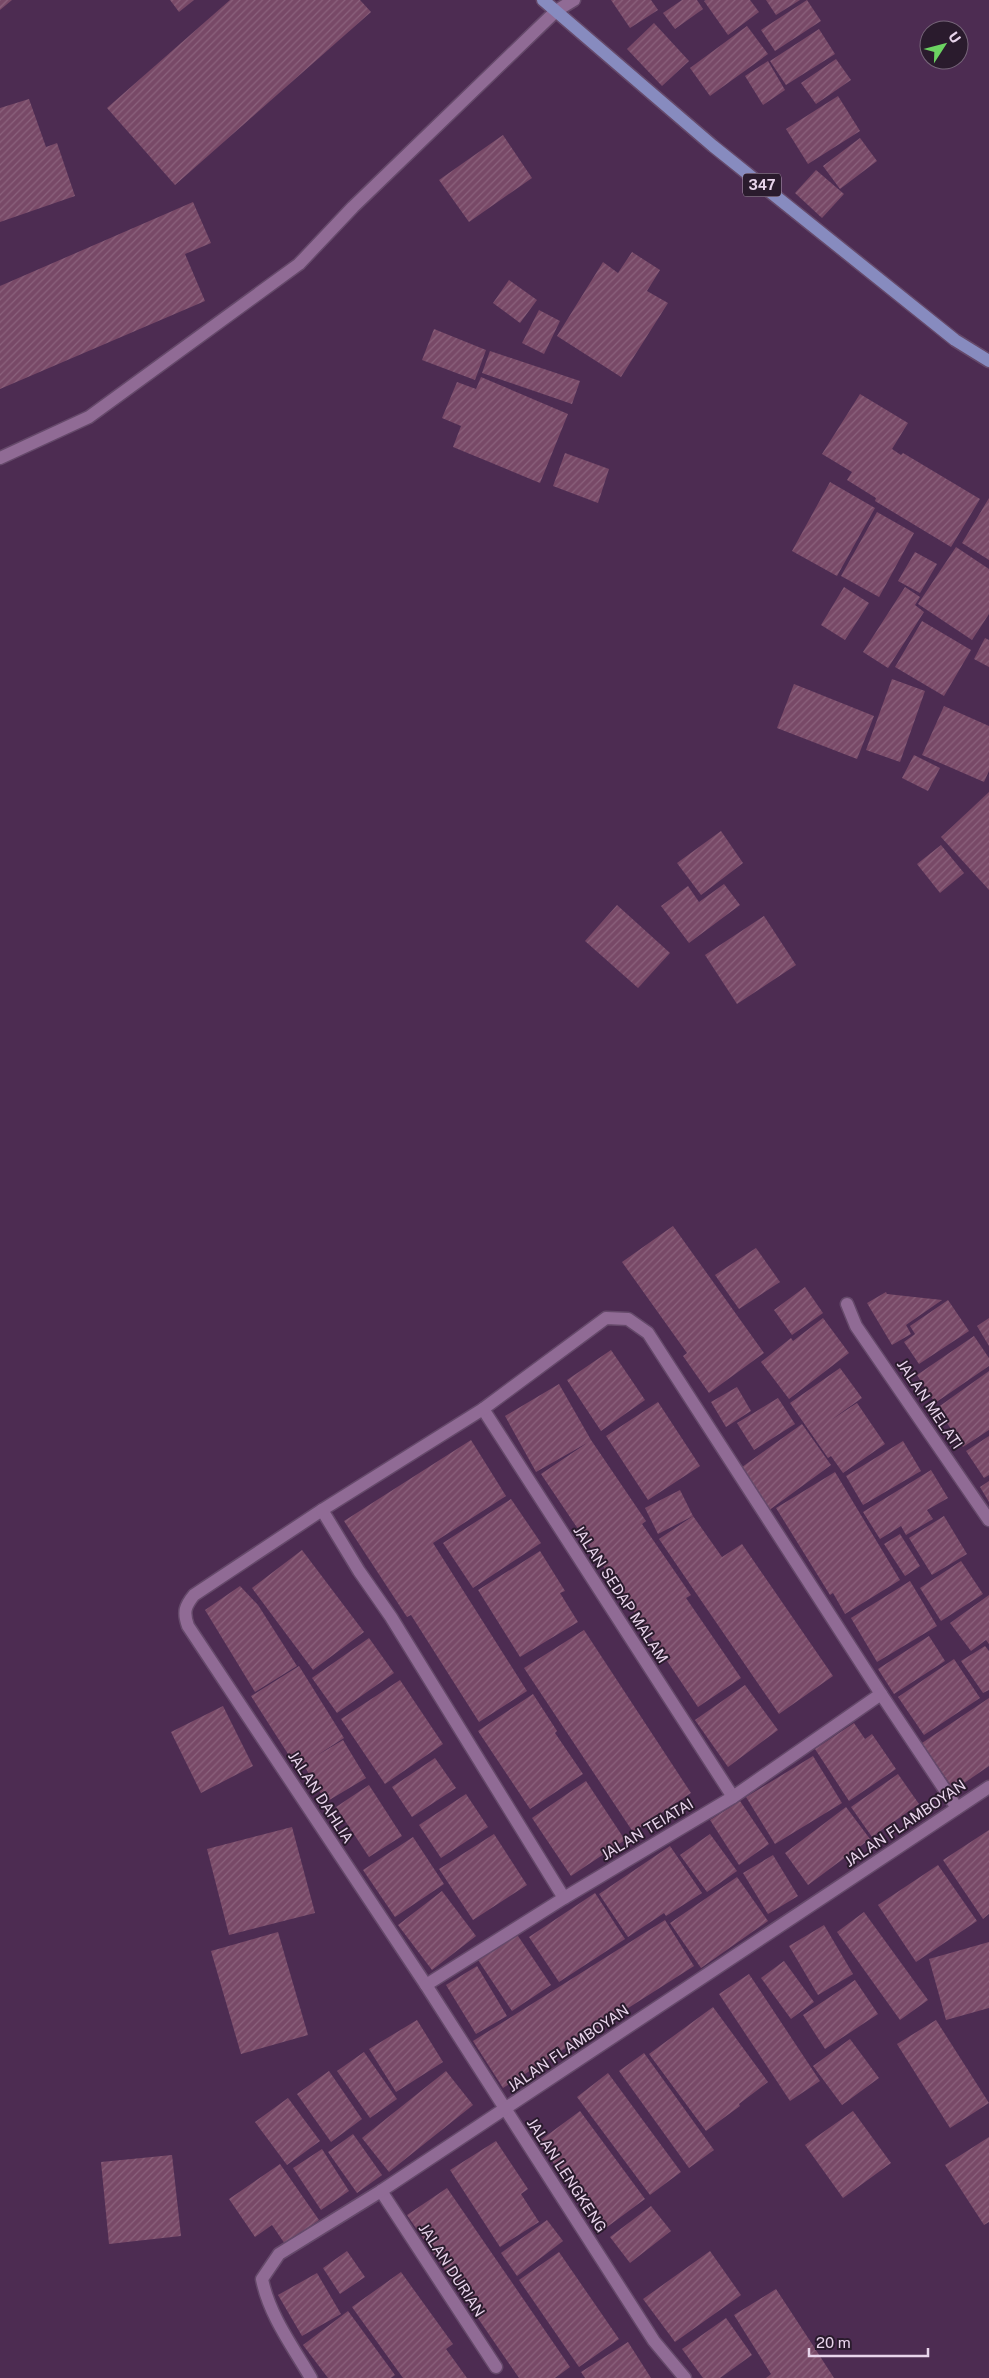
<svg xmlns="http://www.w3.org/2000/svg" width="989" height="2378" font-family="'Public Sans',sans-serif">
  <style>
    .building { fill: url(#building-hatch) }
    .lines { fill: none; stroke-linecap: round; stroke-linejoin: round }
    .minor-casing { stroke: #65496a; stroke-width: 15 }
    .major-casing { stroke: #65496a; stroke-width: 15 }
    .minor { stroke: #906b95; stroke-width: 12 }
    .major { stroke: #878bbf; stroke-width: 12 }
    .labels { text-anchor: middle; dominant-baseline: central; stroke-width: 4; stroke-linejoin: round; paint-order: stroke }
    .shield { fill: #2a1b2d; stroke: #b09db3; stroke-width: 1 }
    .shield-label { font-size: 14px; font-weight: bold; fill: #e9d5ec }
    .street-label { font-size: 15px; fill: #e9d5ec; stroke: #2a1b2d }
  </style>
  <defs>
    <pattern id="building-hatch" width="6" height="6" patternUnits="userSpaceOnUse" patternTransform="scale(1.25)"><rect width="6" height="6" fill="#784967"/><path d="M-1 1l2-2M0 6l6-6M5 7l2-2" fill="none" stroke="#8b627d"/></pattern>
  </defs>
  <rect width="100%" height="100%" fill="#4d2c52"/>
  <g class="building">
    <polygon points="0,0 12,0 0,10"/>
    <polygon points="170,0 194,0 179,12"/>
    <polygon points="230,0 360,0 371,12 175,185 107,108"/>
    <polygon points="611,0 651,0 658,10 630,28"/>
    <polygon points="682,0 697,0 703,9 675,29 663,13"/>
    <polygon points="706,0 750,0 759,12 728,35 704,1"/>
    <polygon points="766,0 800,0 776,15"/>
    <polygon points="807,0 821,21 775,51 761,30"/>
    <polygon points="654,23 689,61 662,86 627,49"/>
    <polygon points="747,26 768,54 710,96 690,68"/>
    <polygon points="819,29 835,54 786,85 770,61"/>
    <polygon points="836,59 851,80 816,104 801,83"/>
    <polygon points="768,61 785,90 763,105 745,76"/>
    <polygon points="838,96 860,131 808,164 786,129"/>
    <polygon points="29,99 46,147 57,143 75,196 0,222 0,108"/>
    <polygon points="503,135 532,178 469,222 439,180"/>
    <polygon points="860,138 877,161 840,189 823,166"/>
    <polygon points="816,170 844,194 822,218 795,193"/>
    <polygon points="193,202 211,243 185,254 205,301 0,389 0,286"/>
    <polygon points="632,252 660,270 647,291 668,303 621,377 557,336 603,262 618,273"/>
    <polygon points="509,280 537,300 520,323 493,303"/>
    <polygon points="539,310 560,321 544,354 522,343"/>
    <polygon points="434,329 486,350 475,380 422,360"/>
    <polygon points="490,351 580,381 572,404 482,373"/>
    <polygon points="481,377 568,414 540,483 453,447 461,426 442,418 457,382 476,389"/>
    <polygon points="860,394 908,423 892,449 901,455 903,453 980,499 951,547 875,501 876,498 847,480 852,472 822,454"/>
    <polygon points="565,453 609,469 598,503 553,486"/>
    <polygon points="830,482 875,508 837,576 792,551"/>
    <polygon points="989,498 989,560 962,543"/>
    <polygon points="877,512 914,533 879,597 841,576"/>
    <polygon points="956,547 989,569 989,614 972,640 918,604"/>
    <polygon points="915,552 937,564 920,593 898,581"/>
    <polygon points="844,587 869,603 845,640 821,625"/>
    <polygon points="905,587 920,597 915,605 924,612 888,668 863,652"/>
    <polygon points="922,621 971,650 944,696 895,667"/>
    <polygon points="985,638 989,640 989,667 974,659"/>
    <polygon points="892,679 925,691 900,762 866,750"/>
    <polygon points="794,684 874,716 857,759 777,728"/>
    <polygon points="944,706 989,726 989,771 984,782 922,755"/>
    <polygon points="914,755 940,768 928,791 902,778"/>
    <polygon points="989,792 989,890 941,837"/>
    <polygon points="721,831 743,863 701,895 677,863"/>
    <polygon points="941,845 964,873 940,893 917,864"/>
    <polygon points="724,884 740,905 689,943 661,906 688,886 699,902"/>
    <polygon points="617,905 670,953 638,988 585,941"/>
    <polygon points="764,916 796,965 737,1004 705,955"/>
    <polygon points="673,1226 764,1353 709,1393 683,1356 687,1353 622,1262"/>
    <polygon points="756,1248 780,1282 739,1309 715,1275"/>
    <polygon points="805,1287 823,1313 792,1335 774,1310"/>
    <polygon points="886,1292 887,1294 942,1300 906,1325 911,1334 892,1345 867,1303"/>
    <polygon points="948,1300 969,1331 919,1364 904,1342 915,1334 910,1326"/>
    <polygon points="823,1318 849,1353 789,1399 761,1362 791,1338 793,1341"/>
    <polygon points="989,1318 989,1346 977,1326"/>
    <polygon points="974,1336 989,1358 989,1366 935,1403 917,1375"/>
    <polygon points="611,1350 645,1400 601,1431 567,1380"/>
    <polygon points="840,1368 862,1398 831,1420 857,1403 885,1444 843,1473 831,1456 828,1458 790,1403"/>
    <polygon points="989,1371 989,1430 963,1447 937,1408"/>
    <polygon points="559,1384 591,1440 646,1521 642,1524 691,1595 686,1598 741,1678 698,1707 541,1474 587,1443 536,1472 505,1416"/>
    <polygon points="737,1387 751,1411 726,1427 711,1402"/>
    <polygon points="778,1398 795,1424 754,1450 737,1423"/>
    <polygon points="658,1402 700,1466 648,1500 606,1436"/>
    <polygon points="802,1424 831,1465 768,1511 738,1470"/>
    <polygon points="989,1436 989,1475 984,1478 966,1451"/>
    <polygon points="471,1440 506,1496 433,1543 527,1691 479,1722 411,1615 407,1617 344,1521"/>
    <polygon points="903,1441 921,1471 863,1505 846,1476"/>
    <polygon points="931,1470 948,1498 927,1510 933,1519 906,1535 901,1526 880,1539 863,1512"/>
    <polygon points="835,1472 900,1580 845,1614 833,1593 830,1595 776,1508"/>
    <polygon points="989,1481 989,1502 980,1487"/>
    <polygon points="680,1490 693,1516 658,1534 645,1508"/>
    <polygon points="511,1499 541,1543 473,1588 443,1543"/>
    <polygon points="693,1516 722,1557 742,1544 833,1676 779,1714 659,1539"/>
    <polygon points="944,1516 967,1554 932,1575 909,1538"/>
    <polygon points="900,1534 920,1566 905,1576 884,1544"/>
    <polygon points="302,1550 364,1632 313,1670 252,1588"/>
    <polygon points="540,1551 565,1591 560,1593 578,1622 520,1657 478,1590"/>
    <polygon points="961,1561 983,1594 941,1621 920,1588"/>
    <polygon points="910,1581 937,1626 877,1662 851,1618"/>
    <polygon points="240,1586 258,1605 297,1666 255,1692 205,1610"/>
    <polygon points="989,1595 989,1644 986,1640 971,1651 950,1623"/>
    <polygon points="584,1630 691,1793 633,1832 524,1668"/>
    <polygon points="929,1636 945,1661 894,1694 878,1669"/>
    <polygon points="369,1638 394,1673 337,1713 312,1678"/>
    <polygon points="985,1646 989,1651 989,1690 983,1693 961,1661"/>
    <polygon points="954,1659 980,1698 924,1735 898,1697"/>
    <polygon points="299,1666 344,1738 316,1756 343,1740 366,1778 326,1802 303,1764 297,1768 251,1696"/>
    <polygon points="400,1680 443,1744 385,1784 341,1719"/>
    <polygon points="745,1685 778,1730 728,1767 695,1720"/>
    <polygon points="533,1694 557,1731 555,1733 583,1774 530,1809 478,1731"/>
    <polygon points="989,1698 989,1766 954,1790 922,1743"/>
    <polygon points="223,1706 253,1766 201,1793 171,1732"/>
    <polygon points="854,1723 865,1739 872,1734 896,1769 849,1801 815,1749"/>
    <polygon points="813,1756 842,1803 775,1844 746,1797"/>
    <polygon points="435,1758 456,1788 412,1817 392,1787"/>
    <polygon points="898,1774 919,1804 872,1837 851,1807"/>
    <polygon points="586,1781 625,1840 571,1876 532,1818"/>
    <polygon points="369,1785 402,1836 369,1857 336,1807"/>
    <polygon points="466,1794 488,1827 441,1858 419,1825"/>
    <polygon points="740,1801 769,1844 739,1865 710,1820"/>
    <polygon points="846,1807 870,1839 808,1885 785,1853"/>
    <polygon points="292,1827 315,1913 229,1935 207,1849"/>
    <polygon points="989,1830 989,1914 983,1919 943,1860"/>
    <polygon points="494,1834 527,1885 473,1920 439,1869"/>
    <polygon points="710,1834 737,1871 707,1892 680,1855"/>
    <polygon points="413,1837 444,1884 395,1917 363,1870"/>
    <polygon points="670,1846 702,1893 666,1916 664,1913 628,1937 599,1894"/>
    <polygon points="773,1855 798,1896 768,1914 743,1873"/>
    <polygon points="938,1865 977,1921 916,1962 878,1905"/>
    <polygon points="737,1877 768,1921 701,1968 670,1923"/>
    <polygon points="442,1891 476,1936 432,1970 398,1925"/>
    <polygon points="595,1893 625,1939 559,1982 529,1937"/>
    <polygon points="864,1912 928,2000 900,2020 837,1932"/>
    <polygon points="665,1920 694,1966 503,2088 473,2041"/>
    <polygon points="824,1925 853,1974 818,1995 789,1946"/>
    <polygon points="278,1932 308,2035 241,2054 211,1951"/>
    <polygon points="516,1933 551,1985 512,2011 478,1960"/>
    <polygon points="989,1942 989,2008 946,2020 929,1959"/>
    <polygon points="784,1961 814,2002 791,2019 761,1978"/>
    <polygon points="477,1966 507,2016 476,2034 446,1985"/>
    <polygon points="749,1974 820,2081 790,2101 719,1994"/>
    <polygon points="855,1980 878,2014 825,2049 803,2015"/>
    <polygon points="713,2007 768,2082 739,2104 740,2106 706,2131 649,2054"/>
    <polygon points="417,2020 443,2062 396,2092 369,2049"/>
    <polygon points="936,2020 989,2103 950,2128 897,2044"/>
    <polygon points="850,2039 879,2078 842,2105 813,2066"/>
    <polygon points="364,2052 397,2099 370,2118 337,2071"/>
    <polygon points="644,2053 714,2150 689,2168 619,2071"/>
    <polygon points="329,2071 362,2119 331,2142 297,2094"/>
    <polygon points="446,2071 473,2105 389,2172 362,2138"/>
    <polygon points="608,2073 681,2172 650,2195 577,2097"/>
    <polygon points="288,2098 320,2141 287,2165 255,2122"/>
    <polygon points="580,2111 645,2199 603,2230 538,2142"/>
    <polygon points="853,2111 891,2163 843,2198 805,2145"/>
    <polygon points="353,2134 382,2175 357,2193 328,2152"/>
    <polygon points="989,2137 989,2222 984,2225 945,2165"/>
    <polygon points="496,2141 528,2189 521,2194 539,2222 500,2247 450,2170"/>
    <polygon points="322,2149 349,2191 321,2210 293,2168"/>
    <polygon points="172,2155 181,2236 109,2244 101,2162"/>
    <polygon points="280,2164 319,2220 285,2244 272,2225 255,2237 229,2199"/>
    <polygon points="447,2188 570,2367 555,2378 519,2378 407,2215"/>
    <polygon points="651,2206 671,2231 630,2263 610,2237"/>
    <polygon points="547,2220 563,2241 517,2276 501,2253"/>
    <polygon points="347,2251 365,2277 340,2294 323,2268"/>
    <polygon points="710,2251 741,2295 675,2342 643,2299"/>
    <polygon points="559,2252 619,2339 579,2367 519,2280"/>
    <polygon points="401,2272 453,2344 446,2349 467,2378 403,2378 352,2307"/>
    <polygon points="317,2273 341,2314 302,2336 278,2295"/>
    <polygon points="776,2289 814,2347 834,2378 766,2378 771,2374 734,2315"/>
    <polygon points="348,2311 395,2375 391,2378 328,2378 303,2345"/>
    <polygon points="726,2318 752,2355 720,2378 703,2378 682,2349"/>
    <polygon points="628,2342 651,2378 585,2378 581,2372"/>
  </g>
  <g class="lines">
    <defs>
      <g id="minor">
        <polyline points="0,458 89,417 299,264 353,207 556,11 574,0"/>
        <polyline points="847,1304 856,1326 989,1520"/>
        <polyline points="483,1409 733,1797"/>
        <path d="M 322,1510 L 194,1595 C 185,1606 183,1612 188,1626 L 426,1985 L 654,2341 L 685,2378"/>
        <polyline points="564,1898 391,1617 359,1571 322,1510 483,1409 606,1318 628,1319 648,1333 881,1694 957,1808"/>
        <polyline points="426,1985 564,1898 733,1797 881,1694"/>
        <polyline points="381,2191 496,2367"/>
        <path d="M 311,2378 C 293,2347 269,2315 262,2279 L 279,2254 L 381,2191 L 989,1787"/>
      </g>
      <polyline id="major" points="543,0 713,146 955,340 989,361"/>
    </defs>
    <use href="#minor" class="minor-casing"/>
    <use href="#major" class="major-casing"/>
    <use href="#minor" class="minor"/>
    <use href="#major" class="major"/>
  </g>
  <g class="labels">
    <rect class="shield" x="743" y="173.5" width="38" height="23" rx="4"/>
    <g class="shield-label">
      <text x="762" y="185">347</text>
    </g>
    <g class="street-label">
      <text transform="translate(930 1404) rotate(56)">JALAN MELATI</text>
      <text transform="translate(621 1594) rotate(57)">JALAN SEDAP MALAM</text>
      <text transform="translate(321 1797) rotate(57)">JALAN DAHLIA</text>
      <text transform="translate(905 1823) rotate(-34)">JALAN FLAMBOYAN</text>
      <text transform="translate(647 1829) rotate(-31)">JALAN TEIATAI</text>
      <text transform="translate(568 2048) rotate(-34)">JALAN FLAMBOYAN</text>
      <text transform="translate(567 2175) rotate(57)">JALAN LENGKENG</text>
      <text transform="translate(452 2270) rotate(57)">JALAN DURIAN</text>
    </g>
  </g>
  <g transform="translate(944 45) rotate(54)"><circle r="24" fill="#2a1b2d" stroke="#766579"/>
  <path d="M0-4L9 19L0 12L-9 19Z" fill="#6cd362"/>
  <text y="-8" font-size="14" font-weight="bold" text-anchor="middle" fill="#e9d5ec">U</text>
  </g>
  <path d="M809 2348v8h119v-8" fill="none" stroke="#e9d5ec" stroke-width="2.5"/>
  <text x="816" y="2348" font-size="15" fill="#e9d5ec" stroke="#2a1b2d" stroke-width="4" paint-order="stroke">20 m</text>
</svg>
